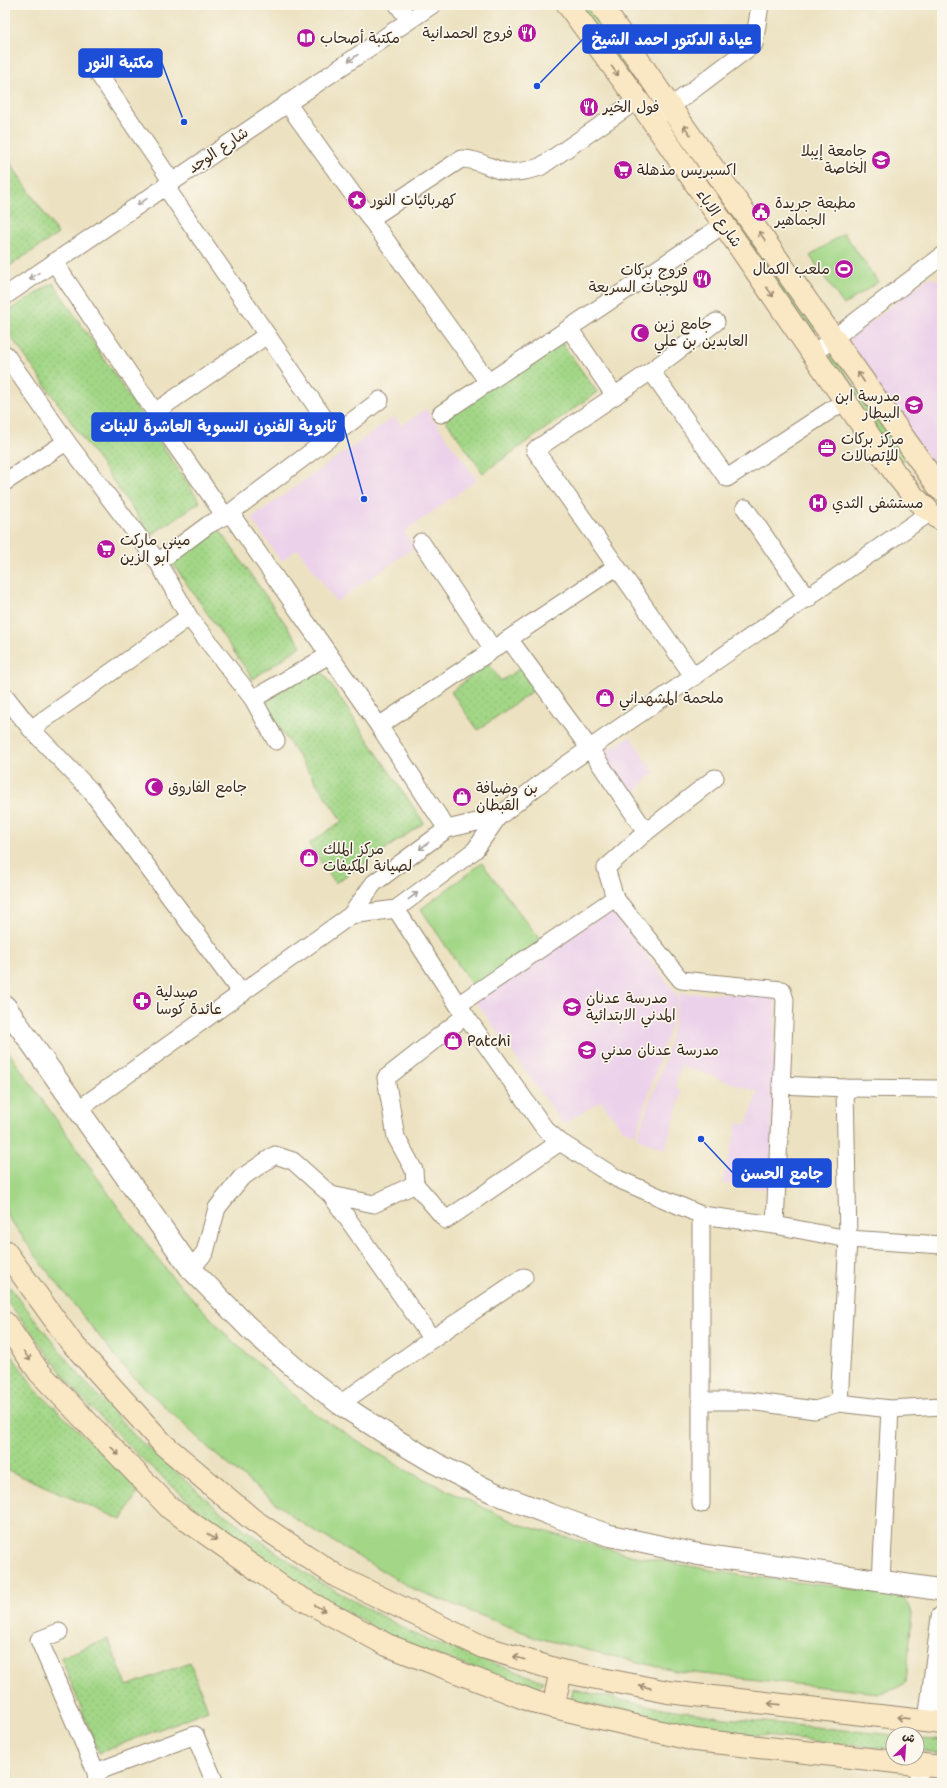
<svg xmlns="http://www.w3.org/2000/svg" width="947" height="1788" font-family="'Shantell Sans','Playpen Sans Arabic',sans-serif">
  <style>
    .built { fill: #ecd1ea }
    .grass { fill: url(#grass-dots); stroke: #6f8052 }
    .park { fill: #a3d787; stroke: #6f8052 }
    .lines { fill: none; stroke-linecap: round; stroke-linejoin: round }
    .minor-casing { stroke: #948670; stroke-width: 19 }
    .tertiary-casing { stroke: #948670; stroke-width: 23 }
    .secondary-casing { stroke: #948670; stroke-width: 24 }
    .minor { stroke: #fff; stroke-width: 17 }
    .tertiary { stroke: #fff; stroke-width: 21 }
    .secondary { stroke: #fae7c3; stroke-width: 22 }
    .oneway { stroke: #a79f9a }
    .oneway2 { stroke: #9a8870 }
    .labels { text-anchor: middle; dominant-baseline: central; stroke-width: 3.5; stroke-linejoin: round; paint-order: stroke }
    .poi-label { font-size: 15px; fill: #3b2a1e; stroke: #fbf7ec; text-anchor: start }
    .street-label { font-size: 15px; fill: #3b2a1e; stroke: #fbf7ec }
    .leader { fill: none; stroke: #1d4ed8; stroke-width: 1.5 }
    .callout-dot { fill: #1d4ed8; stroke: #fbf7ec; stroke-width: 1.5 }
    .callout { fill: #1d4ed8; stroke: #1d4ed8; stroke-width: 1.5 }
    .callout-label { font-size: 16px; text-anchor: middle; font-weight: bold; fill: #fff }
  </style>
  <defs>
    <pattern id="grass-dots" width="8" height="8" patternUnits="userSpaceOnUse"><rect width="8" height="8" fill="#a3d787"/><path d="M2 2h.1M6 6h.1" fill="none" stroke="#8db974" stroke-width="1.8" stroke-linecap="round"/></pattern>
  </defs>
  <rect width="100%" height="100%" fill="#fbf7ec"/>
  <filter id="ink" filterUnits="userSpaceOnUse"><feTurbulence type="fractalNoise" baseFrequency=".025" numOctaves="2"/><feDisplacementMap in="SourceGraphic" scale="8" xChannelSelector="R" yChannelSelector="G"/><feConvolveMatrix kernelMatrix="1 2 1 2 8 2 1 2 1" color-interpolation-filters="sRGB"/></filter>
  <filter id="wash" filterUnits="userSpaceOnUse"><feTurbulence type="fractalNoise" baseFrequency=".012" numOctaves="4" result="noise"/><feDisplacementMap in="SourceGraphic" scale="16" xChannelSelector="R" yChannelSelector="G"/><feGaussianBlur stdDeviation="0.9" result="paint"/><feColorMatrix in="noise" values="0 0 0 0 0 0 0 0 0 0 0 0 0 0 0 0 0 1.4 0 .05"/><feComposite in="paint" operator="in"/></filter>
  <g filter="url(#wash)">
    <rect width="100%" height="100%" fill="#ece2c1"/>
    <g class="built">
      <polygon points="928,278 942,280 942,476 842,344"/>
      <polygon points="426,409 477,480 404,532 415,547 336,602 298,549 281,561 251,518 394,417 401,426"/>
      <polygon points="630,736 654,772 633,794 601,755"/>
      <polygon points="613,909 679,998 636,1134 623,1130 601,1101 563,1124 474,999"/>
      <polygon points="681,993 775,995 771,1190 722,1183 738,1122 747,1124 758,1092 681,1066 675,1086 682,1093 665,1150 637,1138 665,1059"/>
    </g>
    <g class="grass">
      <polygon points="576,5 589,5 659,103 654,110"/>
      <polygon points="663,117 671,120 816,328 814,333 807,331"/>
      <polygon points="5,155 58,234 5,269"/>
      <polygon points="53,283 200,502 151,535 5,328 6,312"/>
      <polygon points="559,339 597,392 483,473 445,419"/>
      <polygon points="828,356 834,357 905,455 904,461 896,459 825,361"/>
      <polygon points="218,528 301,646 253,679 171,561"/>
      <polygon points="488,663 501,681 527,664 541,685 478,730 451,692"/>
      <polygon points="319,667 424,823 335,883 309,844 342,821 263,704"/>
      <polygon points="5,1281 79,1375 134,1435 221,1512 314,1579 418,1636 543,1681 537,1691 405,1644 287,1579 218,1527 142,1459 81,1398 5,1298"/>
      <polygon points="5,1346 36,1390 139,1489 122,1520 5,1469"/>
      <polygon points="108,1639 127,1686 190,1662 208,1710 99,1753 61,1657"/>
      <polygon points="573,1689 638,1704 725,1718 893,1735 893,1749 704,1730 571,1700"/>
      <polygon points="917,1738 942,1741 942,1753 917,1751"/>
      <polygon points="5,1752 13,1776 5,1780"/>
    </g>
    <g class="park">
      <polygon points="844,233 878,282 844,305 810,256"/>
      <polygon points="482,863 541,941 474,988 421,909"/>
      <polygon points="5,1047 118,1207 169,1273 230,1339 318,1416 407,1471 518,1524 630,1555 744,1576 840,1587 903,1597 909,1604 912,1614 906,1683 894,1689 879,1693 675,1671 538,1638 411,1588 297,1520 215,1454 126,1370 41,1263 5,1212"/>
    </g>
  </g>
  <g filter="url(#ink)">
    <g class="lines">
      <defs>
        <g id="minor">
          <polyline points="398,5 409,20"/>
          <polyline points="91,63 172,182"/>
          <polyline points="287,103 488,382"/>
          <polyline points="661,114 754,44 760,5"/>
          <polyline points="165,186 335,434 230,513"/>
          <path d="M 370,219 L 461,159 C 478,158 493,171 509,172 C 520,173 530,170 540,167 L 636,101"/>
          <polyline points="54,262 155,412 160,423 225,516"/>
          <polyline points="5,296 432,5"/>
          <polyline points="569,328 615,396"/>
          <polyline points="814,353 942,256"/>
          <polyline points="5,354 69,445 158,562 189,617 253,699 276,741"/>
          <polyline points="651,371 727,478 846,400"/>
          <polyline points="155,412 267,335"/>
          <polyline points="441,414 723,225"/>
          <polyline points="335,434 380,400"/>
          <polyline points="5,482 66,442"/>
          <polyline points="745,508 808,599"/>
          <polyline points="421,542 493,649"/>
          <polyline points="158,562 208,525 230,513 379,726 447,829"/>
          <polyline points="694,677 535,450 651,371 716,322"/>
          <polyline points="5,696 31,729 91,791 242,994"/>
          <polyline points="253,699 329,655"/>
          <polyline points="379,726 616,567"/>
          <polyline points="31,729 189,617"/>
          <polyline points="646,832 715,778"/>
          <polyline points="615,898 681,980 782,990 785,1000 775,1225"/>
          <polyline points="396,909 458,1005 545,1129 560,1142 618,1179 701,1215 775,1225 848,1239 942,1245"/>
          <polyline points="351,915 396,909 475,850 498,817 550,776 929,513"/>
          <polyline points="458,1005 615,898 606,868 646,832 590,749 509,639"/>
          <polyline points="781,1085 845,1088 942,1089"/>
          <polyline points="79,1109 351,915 374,883 447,829 498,817"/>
          <polyline points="415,1184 414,1170 396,1137 386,1078 465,1016"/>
          <polyline points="331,1195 432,1339"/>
          <polyline points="701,1215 701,1504"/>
          <polyline points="191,1269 205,1252 217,1208 241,1178 275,1155 293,1161 331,1195 374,1204 415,1184 446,1220 560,1142"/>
          <polyline points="701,1401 749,1401 815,1410 839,1403 890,1409 942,1406"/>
          <polyline points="839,1403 848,1239 845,1088"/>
          <polyline points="340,1404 432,1339 524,1277"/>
          <polyline points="881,1581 890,1409"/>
          <polyline points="59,1632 39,1640 96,1772 97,1783"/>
          <polyline points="96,1772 195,1735 215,1783"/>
          <polyline points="918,1783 920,1764"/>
        </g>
        <g id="tertiary">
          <polyline points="5,1006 191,1269 248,1327 296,1369 340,1404 391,1437 435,1463 492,1492 549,1514 608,1535 696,1554 942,1590"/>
          <polyline points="929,1721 942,1617"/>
        </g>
        <g id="secondary">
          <polyline points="568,5 652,120 895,473 914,497 927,509"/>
          <polyline points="601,5 670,107 940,489"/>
          <polyline points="938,518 942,520"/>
          <polyline points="5,1251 71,1342 164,1445 253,1520 338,1577 483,1647 561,1671 668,1692 942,1723"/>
          <polyline points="5,1323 39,1372 171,1509 288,1591 387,1645 537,1703 695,1740 942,1767"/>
          <polyline points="553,1707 561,1671"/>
        </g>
      </defs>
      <use href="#minor" class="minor-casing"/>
      <use href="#tertiary" class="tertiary-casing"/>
      <use href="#secondary" class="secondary-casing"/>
      <use href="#minor" class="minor"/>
      <use href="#tertiary" class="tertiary"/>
      <use href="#secondary" class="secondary"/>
    </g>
    <defs><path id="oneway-shaft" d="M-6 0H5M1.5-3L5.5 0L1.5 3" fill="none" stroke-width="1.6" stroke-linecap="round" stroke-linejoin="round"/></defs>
    <g class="oneway">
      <use href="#oneway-shaft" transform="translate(353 58) rotate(146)"/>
      <use href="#oneway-shaft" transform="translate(142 202) rotate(146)"/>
      <use href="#oneway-shaft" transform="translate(34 276) rotate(146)"/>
      <use href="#oneway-shaft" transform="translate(424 846) rotate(143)"/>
      <use href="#oneway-shaft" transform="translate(413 896) rotate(-37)"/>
    </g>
    <g class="oneway2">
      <use href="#oneway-shaft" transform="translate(615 71) rotate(54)"/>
      <use href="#oneway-shaft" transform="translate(687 130) rotate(-125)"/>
      <use href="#oneway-shaft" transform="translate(762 236) rotate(-125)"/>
      <use href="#oneway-shaft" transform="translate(770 292) rotate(55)"/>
      <use href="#oneway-shaft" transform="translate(861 377) rotate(-124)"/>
      <use href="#oneway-shaft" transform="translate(27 1356) rotate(55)"/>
      <use href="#oneway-shaft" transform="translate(115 1451) rotate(46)"/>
      <use href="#oneway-shaft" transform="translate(212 1537) rotate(35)"/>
      <use href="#oneway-shaft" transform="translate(320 1608) rotate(29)"/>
      <use href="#oneway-shaft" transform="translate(519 1658) rotate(-163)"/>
      <use href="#oneway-shaft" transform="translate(645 1687) rotate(-169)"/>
      <use href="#oneway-shaft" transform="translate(774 1704) rotate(-174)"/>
      <use href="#oneway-shaft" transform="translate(903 1718) rotate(-174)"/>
    </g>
  </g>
  <defs>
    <symbol id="restaurant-disc" viewBox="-11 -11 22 22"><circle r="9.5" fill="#b5179e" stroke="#fbf7ec"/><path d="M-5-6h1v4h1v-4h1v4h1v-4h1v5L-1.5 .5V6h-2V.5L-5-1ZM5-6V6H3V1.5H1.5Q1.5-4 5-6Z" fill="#fff"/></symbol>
    <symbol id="library-disc" viewBox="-11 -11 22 22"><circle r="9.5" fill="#b5179e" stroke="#fbf7ec"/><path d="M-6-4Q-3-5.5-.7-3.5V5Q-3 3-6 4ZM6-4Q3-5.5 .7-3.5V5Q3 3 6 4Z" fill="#fff"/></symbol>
    <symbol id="university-disc" viewBox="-11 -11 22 22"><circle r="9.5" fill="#b5179e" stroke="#fbf7ec"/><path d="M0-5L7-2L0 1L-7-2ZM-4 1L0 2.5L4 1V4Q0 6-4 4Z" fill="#fff"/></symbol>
    <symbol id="supermarket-disc" viewBox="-11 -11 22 22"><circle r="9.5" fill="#b5179e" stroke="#fbf7ec"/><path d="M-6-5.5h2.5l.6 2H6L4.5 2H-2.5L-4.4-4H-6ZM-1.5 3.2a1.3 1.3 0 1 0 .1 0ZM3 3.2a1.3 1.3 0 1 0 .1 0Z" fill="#fff"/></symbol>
    <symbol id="sight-disc" viewBox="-11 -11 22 22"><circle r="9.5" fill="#b5179e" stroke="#fbf7ec"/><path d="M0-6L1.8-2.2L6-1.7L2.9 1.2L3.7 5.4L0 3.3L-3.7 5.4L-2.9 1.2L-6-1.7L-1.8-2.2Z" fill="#fff"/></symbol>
    <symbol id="civic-disc" viewBox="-11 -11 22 22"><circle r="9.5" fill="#b5179e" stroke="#fbf7ec"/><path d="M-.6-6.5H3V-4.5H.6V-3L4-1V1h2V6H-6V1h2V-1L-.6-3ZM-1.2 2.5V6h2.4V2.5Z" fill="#fff"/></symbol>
    <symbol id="stadium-disc" viewBox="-11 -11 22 22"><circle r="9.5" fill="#b5179e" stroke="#fbf7ec"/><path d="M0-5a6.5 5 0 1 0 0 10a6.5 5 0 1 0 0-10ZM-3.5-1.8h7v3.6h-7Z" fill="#fff"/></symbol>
    <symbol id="mosque-disc" viewBox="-11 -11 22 22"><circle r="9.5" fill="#b5179e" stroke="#fbf7ec"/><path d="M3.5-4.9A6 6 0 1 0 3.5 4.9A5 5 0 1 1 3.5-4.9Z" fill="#fff"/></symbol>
    <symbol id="school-disc" viewBox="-11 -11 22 22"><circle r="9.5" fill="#b5179e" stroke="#fbf7ec"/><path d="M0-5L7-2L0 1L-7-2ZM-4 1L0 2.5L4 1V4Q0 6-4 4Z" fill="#fff"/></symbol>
    <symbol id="office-disc" viewBox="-11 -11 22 22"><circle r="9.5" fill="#b5179e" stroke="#fbf7ec"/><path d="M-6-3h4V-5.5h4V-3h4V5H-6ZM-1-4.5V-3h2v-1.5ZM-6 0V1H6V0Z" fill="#fff"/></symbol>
    <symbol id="hospital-disc" viewBox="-11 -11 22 22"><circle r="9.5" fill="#b5179e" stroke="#fbf7ec"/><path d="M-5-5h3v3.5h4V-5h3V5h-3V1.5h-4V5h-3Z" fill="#fff"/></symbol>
    <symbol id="shop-disc" viewBox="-11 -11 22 22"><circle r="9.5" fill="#b5179e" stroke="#fbf7ec"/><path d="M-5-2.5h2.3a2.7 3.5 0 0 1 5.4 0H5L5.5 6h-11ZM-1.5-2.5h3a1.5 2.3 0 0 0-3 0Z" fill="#fff"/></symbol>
    <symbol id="pharmacy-disc" viewBox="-11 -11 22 22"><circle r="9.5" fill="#b5179e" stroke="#fbf7ec"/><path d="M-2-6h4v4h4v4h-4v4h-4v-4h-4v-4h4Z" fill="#fff"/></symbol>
  </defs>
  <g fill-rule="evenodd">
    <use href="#restaurant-disc" x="516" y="22" width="22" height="22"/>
    <use href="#library-disc" x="295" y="27" width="22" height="22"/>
    <use href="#restaurant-disc" x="578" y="96" width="22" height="22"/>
    <use href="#university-disc" x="870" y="149" width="22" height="22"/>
    <use href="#supermarket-disc" x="612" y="159" width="22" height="22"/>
    <use href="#sight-disc" x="346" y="189" width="22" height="22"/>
    <use href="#civic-disc" x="750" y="201" width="22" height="22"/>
    <use href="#stadium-disc" x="833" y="258" width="22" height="22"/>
    <use href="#restaurant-disc" x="691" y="268" width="22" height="22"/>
    <use href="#mosque-disc" x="629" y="322" width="22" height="22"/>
    <use href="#school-disc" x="903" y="394" width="22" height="22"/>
    <use href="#office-disc" x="816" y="437" width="22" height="22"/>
    <use href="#hospital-disc" x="807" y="492" width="22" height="22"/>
    <use href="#supermarket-disc" x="95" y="538" width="22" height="22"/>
    <use href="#shop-disc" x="594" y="687" width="22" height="22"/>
    <use href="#mosque-disc" x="143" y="776" width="22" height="22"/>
    <use href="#shop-disc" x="451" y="786" width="22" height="22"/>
    <use href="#shop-disc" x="298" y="847" width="22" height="22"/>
    <use href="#pharmacy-disc" x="131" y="990" width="22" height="22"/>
    <use href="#school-disc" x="561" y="996" width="22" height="22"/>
    <use href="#shop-disc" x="442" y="1030" width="22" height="22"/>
    <use href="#school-disc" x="576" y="1039" width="22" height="22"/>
  </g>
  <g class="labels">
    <g class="poi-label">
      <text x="513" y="33" text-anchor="end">فروج الحمدانية</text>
      <text x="320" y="38">مكتبة أصحاب</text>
      <text x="603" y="107">فول الخير</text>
      <text x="867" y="151" text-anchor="end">جامعة إيبلا<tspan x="867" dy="17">الخاصة</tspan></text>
      <text x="637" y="170">اكسبريس مذهلة</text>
      <text x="371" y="200">كهربائيات النور</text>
      <text x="775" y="203">مطبعة جريدة<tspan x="775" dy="17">الجماهير</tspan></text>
      <text x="830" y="269" text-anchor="end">ملعب الكمال</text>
      <text x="688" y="270" text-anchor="end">فروج بركات<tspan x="688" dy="17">للوجبات السريعة</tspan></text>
      <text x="654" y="324">جامع زين<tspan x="654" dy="17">العابدين بن علي</tspan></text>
      <text x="900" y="396" text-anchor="end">مدرسة ابن<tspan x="900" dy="17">البيطار</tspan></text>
      <text x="841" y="439">مركز بركات<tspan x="841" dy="17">للإتصالات</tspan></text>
      <text x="832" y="503">مستشفى الثدي</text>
      <text x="120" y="540">ميني ماركت<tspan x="120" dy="17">ابو الزين</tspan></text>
      <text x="619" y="698">ملحمة المشهداني</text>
      <text x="168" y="787">جامع الفاروق</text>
      <text x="476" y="788">بن وضيافة<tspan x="476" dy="17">القبطان</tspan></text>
      <text x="323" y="849">مركز الملك<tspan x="323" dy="17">لصيانة المكيفات</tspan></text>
      <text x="156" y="992">صيدلية<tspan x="156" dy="17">عائدة كوسا</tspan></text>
      <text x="586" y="998">مدرسة عدنان<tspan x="586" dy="17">المدني الابتدائية</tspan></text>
      <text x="467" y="1041">Patchi</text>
      <text x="601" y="1050">مدرسة عدنان مدني</text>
    </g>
    <g class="street-label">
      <text transform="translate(218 150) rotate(-34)">شارع الوجد</text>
      <text transform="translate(719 218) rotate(55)">شارع الاباء</text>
    </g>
  </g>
  <path class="leader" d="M537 86L583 39M184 122L162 63M364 499L344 427M701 1139L733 1173"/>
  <g class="callout-dot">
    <circle cx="537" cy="86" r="4"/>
    <circle cx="184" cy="122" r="4"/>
    <circle cx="364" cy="499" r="4"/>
    <circle cx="701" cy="1139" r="4"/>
  </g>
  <g class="callout">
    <rect x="583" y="25" width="177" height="28" rx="4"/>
    <rect x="79" y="49" width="83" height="28" rx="4"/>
    <rect x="92" y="413" width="252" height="28" rx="4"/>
    <rect x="733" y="1159" width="98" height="28" rx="4"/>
  </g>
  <g class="callout-label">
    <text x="672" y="45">عيادة الدكتور احمد الشيخ</text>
    <text x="120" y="68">مكتبة النور</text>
    <text x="218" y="432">ثانوية الفنون النسوية العاشرة للبنات</text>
    <text x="782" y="1179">جامع الحسن</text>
  </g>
  <rect width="947" height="1788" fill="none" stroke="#fbf7ec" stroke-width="20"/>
  <g transform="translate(905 1746) rotate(25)"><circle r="19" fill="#fbf7ec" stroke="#aea59a"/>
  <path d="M0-3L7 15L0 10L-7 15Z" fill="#b5179e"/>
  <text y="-6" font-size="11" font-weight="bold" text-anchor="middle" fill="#3b2a1e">ش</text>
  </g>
</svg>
